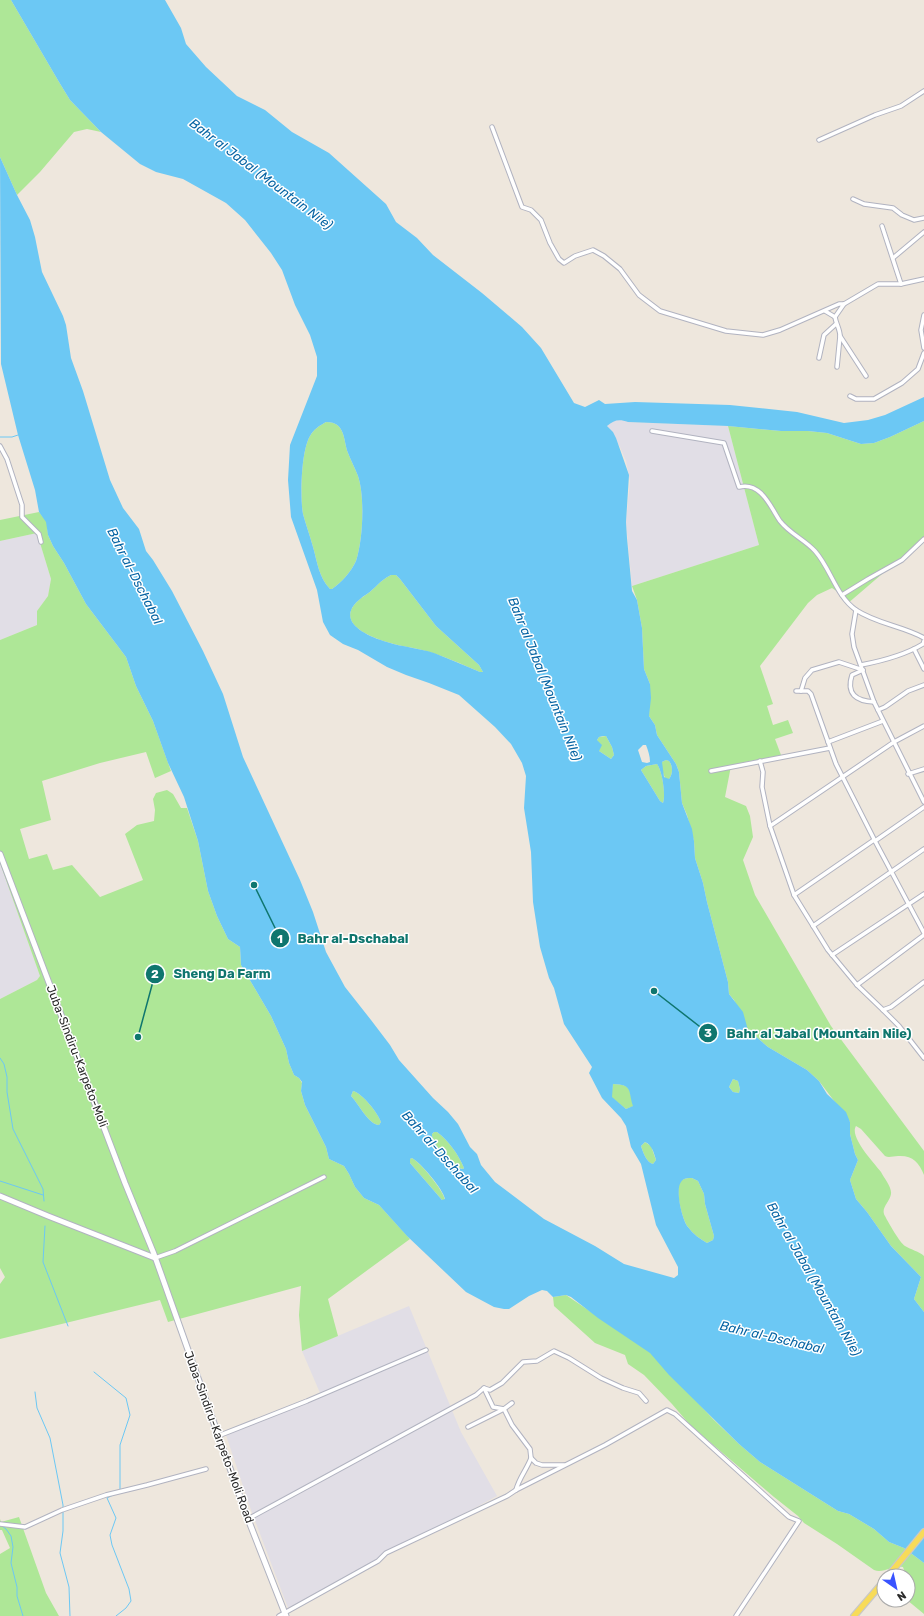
<svg xmlns="http://www.w3.org/2000/svg" width="924" height="1616" font-family="Rubik,sans-serif">
  <style>
    .industrial { fill: #e1dee6 }
    .green { fill: #aee797 }
    .water { fill: #6cc8f4; fill-rule: evenodd }
    .lines { fill: none; stroke-linecap: round; stroke-linejoin: round }
    .stream { stroke: #6cc8f4; stroke-width: 1 }
    .street-casing { stroke: #b1b3c0; stroke-width: 5.5 }
    .secondary-casing { stroke: #b1b3c0; stroke-width: 7 }
    .primary-casing { stroke: #c8c8c8; stroke-width: 8 }
    .street { stroke: #fff; stroke-width: 3.5 }
    .secondary { stroke: #fff; stroke-width: 5 }
    .primary { stroke: #f7db59; stroke-width: 5.5 }
    .labels { text-anchor: middle; dominant-baseline: central; stroke-width: 3; stroke-linejoin: round; paint-order: stroke }
    .street-label { font-size: 12px; fill: #2b2b2b; stroke: #fff }
    .water-label { font-size: 13px; font-style: italic; fill: #0765a4; stroke: #fff }
    .leader { fill: none; stroke: #0f766e; stroke-width: 1.5 }
    .callout-dot { fill: #0f766e; stroke: #fff; stroke-width: 1.5 }
    .mark-label { font-size: 12px; text-anchor: middle; font-weight: bold; fill: #fff }
    .callout-label { font-size: 13px; text-anchor: middle; font-weight: bold; fill: #0f766e; stroke: #fff; stroke-width: 3; stroke-linejoin: round; paint-order: stroke }
  </style>
  <rect width="100%" height="100%" fill="#eee7dd"/>
  <g class="industrial">
    <polygon points="620,419 628,422 728,426 759,545 632,586 626,522 630,481 626,461 620,447 607,426 612,421"/>
    <polygon points="37,533 51,579 48,596 37,611 37,625 0,640 0,541"/>
    <polygon points="0,863 40,976 37,980 0,999"/>
    <polygon points="409,1306 461,1432 497,1496 288,1608 251,1510 226,1435 320,1393 302,1351"/>
  </g>
  <g class="green">
    <polygon points="0,0 11,0 59,82 70,100 101,132 87,129 74,132 40,172 17,195 0,157"/>
    <path d="M 924,421 L 924,538 L 847,604 L 838,592 L 832,588 L 817,595 L 808,603 L 760,666 L 773,704 L 767,706 L 773,725 L 788,720 L 793,733 L 775,739 L 781,755 L 731,766 L 725,797 L 746,806 L 750,816 L 753,837 L 743,860 L 755,895 L 831,1026 L 924,1151 L 924,1175 C 919,1162 912,1155 898,1156 C 893,1156 889,1158 885,1156 L 861,1129 L 856,1126 C 849,1137 874,1163 881,1172 C 884,1178 892,1187 891,1194 C 890,1202 880,1208 885,1216 C 888,1222 900,1243 905,1246 C 911,1250 919,1251 924,1256 L 924,1312 L 914,1299 L 921,1277 L 891,1246 L 867,1212 L 856,1199 L 850,1180 L 858,1160 L 855,1154 L 850,1134 L 850,1122 L 819,1081 L 807,1070 L 768,1047 L 748,1030 L 734,1000 L 729,994 L 728,982 L 707,902 L 703,883 L 695,858 L 694,841 L 687,815 L 682,803 L 679,772 L 676,764 L 657,735 L 655,725 L 649,716 L 650,684 L 644,669 L 642,628 L 637,600 L 632,586 L 759,545 L 728,426 L 781,431 L 808,431 L 827,433 L 861,444 L 874,443 L 890,437 Z"/>
    <path d="M 326,422 C 346,422 343,440 348,453 C 351,461 355,468 358,476 C 365,497 363,540 356,561 C 351,572 342,582 332,589 L 330,589 C 319,578 317,561 313,547 C 310,536 306,525 303,514 C 300,498 301,451 310,436 C 314,429 319,426 326,422 Z"/>
    <polygon points="39,512 47,522 48,535 53,546 64,563 86,604 126,657 136,686 153,721 171,771 155,778 146,752 100,763 42,781 51,820 20,829 29,859 47,854 53,870 72,865 100,897 143,880 125,834 137,825 154,821 155,810 153,799 156,793 167,790 173,794 181,808 187,808 198,841 208,891 217,916 228,939 240,947 241,965 271,1016 286,1049 289,1063 294,1075 299,1078 302,1083 301,1091 305,1105 326,1147 329,1159 344,1166 349,1174 355,1187 364,1198 379,1205 410,1239 328,1299 338,1336 302,1351 299,1315 301,1286 168,1322 160,1300 0,1339 0,1284 5,1277 0,1268 0,999 37,980 40,976 0,863 0,640 37,625 37,611 48,596 51,579 37,533 0,541 0,520"/>
    <path d="M 391,575 L 396,575 L 400,579 L 436,626 L 479,665 L 483,672 L 480,672 C 461,664 442,655 422,650 C 411,647 398,646 387,642 C 360,634 331,617 367,594 C 376,588 379,581 391,575 Z"/>
    <polygon points="606,736 612,747 614,755 611,759 599,751 597,740 599,737"/>
    <path d="M 666,760 L 669,761 C 673,766 673,774 669,779 L 666,779 C 663,775 661,767 662,762 Z"/>
    <path d="M 657,764 C 662,770 666,795 663,803 L 660,801 L 641,770 L 646,766 Z"/>
    <polygon points="733,1079 738,1081 740,1089 739,1093 733,1092 729,1087"/>
    <path d="M 613,1084 C 634,1085 628,1090 634,1106 L 626,1109 L 611,1097 Z"/>
    <path d="M 353,1091 C 362,1093 378,1113 381,1122 L 379,1125 C 369,1125 358,1103 351,1096 Z"/>
    <path d="M 434,1132 L 437,1132 C 449,1141 458,1154 464,1168 L 463,1169 C 454,1168 431,1144 432,1134 Z"/>
    <path d="M 645,1142 L 651,1146 L 656,1160 L 653,1164 C 646,1162 643,1152 641,1146 Z"/>
    <path d="M 412,1158 C 421,1163 443,1190 445,1200 L 442,1200 L 410,1163 L 410,1159 Z"/>
    <path d="M 692,1178 L 698,1181 L 704,1194 L 705,1204 L 714,1236 L 713,1240 L 707,1243 C 700,1239 693,1234 688,1227 C 682,1220 675,1189 680,1182 C 683,1178 688,1178 692,1178 Z"/>
    <path d="M 566,1295 L 650,1352 L 714,1420 L 739,1444 L 760,1462 L 838,1511 L 849,1514 L 874,1529 L 889,1542 L 904,1548 L 924,1563 L 924,1614 L 907,1600 L 908,1576 L 904,1576 L 905,1573 L 903,1567 C 894,1564 884,1574 874,1570 L 837,1544 L 804,1523 L 798,1516 L 774,1497 L 690,1425 L 672,1404 L 644,1375 L 628,1364 L 625,1355 L 595,1343 L 554,1306 L 553,1297 Z"/>
    <polygon points="19,1517 46,1593 59,1616 0,1616 0,1554 10,1548 2,1530 0,1530 0,1519 1,1522"/>
  </g>
  <path class="water" d="M 11,0 L 165,0 L 181,28 L 186,44 L 206,67 L 237,96 L 265,110 L 292,132 L 329,153 L 386,204 L 396,222 L 417,238 L 433,255 L 482,293 L 522,327 L 541,348 L 574,403 L 585,407 L 599,400 L 605,404 L 635,402 L 730,405 L 797,412 L 844,423 L 868,420 L 885,415 L 924,397 L 924,421 L 890,437 L 874,443 L 861,444 L 827,433 L 808,431 L 781,431 L 728,426 L 628,422 C 619,419 614,420 607,426 L 613,432 L 616,438 L 629,475 L 626,522 L 627,538 L 632,591 L 637,600 L 642,628 L 644,669 L 650,684 L 651,698 L 649,716 L 655,725 L 657,735 L 676,764 L 679,772 L 682,803 L 692,829 L 694,841 L 695,858 L 703,883 L 707,902 L 728,982 L 729,994 L 743,1012 L 748,1030 L 768,1047 L 807,1070 L 819,1081 L 827,1094 L 846,1112 L 850,1122 L 850,1134 L 855,1154 L 858,1160 L 850,1180 L 856,1199 L 867,1212 L 891,1246 L 921,1277 L 914,1299 L 924,1312 L 924,1563 L 904,1548 L 889,1542 L 874,1529 L 849,1514 L 838,1511 L 760,1462 L 739,1444 L 669,1375 L 650,1353 L 598,1318 L 571,1297 L 566,1295 L 553,1297 L 547,1291 L 542,1290 L 529,1296 L 509,1309 L 504,1309 L 494,1307 L 466,1292 L 407,1236 L 379,1205 L 364,1198 L 355,1187 L 349,1174 L 344,1166 L 329,1159 L 326,1147 L 305,1105 L 301,1091 L 302,1082 L 299,1078 L 294,1075 L 289,1063 L 286,1049 L 271,1016 L 241,965 L 240,947 L 228,939 L 217,916 L 208,891 L 198,841 L 184,797 L 168,763 L 153,721 L 136,686 L 126,657 L 86,604 L 64,563 L 53,546 L 48,535 L 46,522 L 39,512 L 35,490 L 18,435 L 1,364 L 0,157 L 17,195 L 30,220 L 35,237 L 42,272 L 63,316 L 66,325 L 71,358 L 83,391 L 110,480 L 123,508 L 139,529 L 146,551 L 153,560 L 172,591 L 203,651 L 223,694 L 243,757 L 300,880 L 313,912 L 326,952 L 345,987 L 371,1020 L 390,1045 L 399,1060 L 433,1098 L 448,1112 L 458,1124 L 470,1147 L 477,1154 L 481,1165 L 495,1182 L 544,1219 L 595,1246 L 624,1264 L 674,1278 L 678,1275 L 678,1267 L 656,1225 L 641,1164 L 631,1147 L 626,1126 L 621,1118 L 602,1098 L 589,1073 L 592,1067 L 564,1024 L 554,988 L 549,978 L 540,947 L 533,902 L 531,852 L 524,808 L 526,776 L 522,763 L 511,744 L 495,727 L 459,695 L 429,683 L 406,675 L 387,667 L 358,650 L 343,644 L 330,635 L 323,622 L 317,590 L 291,517 L 288,480 L 290,445 L 317,376 L 317,357 L 310,335 L 295,305 L 282,270 L 271,253 L 245,220 L 226,203 L 183,179 L 156,172 L 140,164 L 101,132 L 70,100 L 59,82 ZM 326,422 C 346,422 343,440 348,453 C 351,461 355,468 358,476 C 365,497 363,540 356,561 C 351,572 342,582 332,589 L 330,589 C 319,578 317,561 313,547 C 310,536 306,525 303,514 C 300,498 301,451 310,436 C 314,429 319,426 326,422 ZM 391,575 L 396,575 L 400,579 L 436,626 L 479,665 L 483,672 L 480,672 C 465,666 450,659 434,653 C 419,648 402,647 387,642 C 360,634 331,617 367,594 C 376,588 379,581 391,575 ZM 603,736 L 606,736 L 612,747 L 614,755 L 611,759 L 599,751 L 602,745 L 597,740 L 599,737 ZM 643,745 L 646,745 C 648,750 650,756 650,762 L 647,763 L 642,762 L 638,750 ZM 666,760 L 669,761 C 673,766 673,774 669,779 L 664,777 L 662,762 ZM 657,764 C 662,770 666,795 663,803 L 660,801 L 641,770 L 646,766 ZM 733,1079 L 738,1081 L 740,1089 L 739,1093 L 733,1092 L 729,1087 ZM 613,1084 C 633,1085 628,1090 633,1106 L 626,1109 L 612,1097 ZM 353,1091 C 362,1093 378,1113 381,1122 L 379,1125 C 369,1125 358,1103 351,1096 ZM 434,1132 L 437,1132 C 449,1141 458,1154 464,1168 L 463,1169 C 454,1168 431,1144 432,1134 ZM 645,1142 C 652,1145 654,1153 656,1160 L 653,1164 C 646,1162 643,1152 641,1146 ZM 412,1158 C 421,1163 443,1189 445,1199 L 442,1200 L 410,1163 L 410,1159 ZM 692,1178 L 698,1181 L 704,1194 L 705,1204 L 714,1236 L 713,1240 L 707,1243 C 700,1239 693,1234 688,1227 C 682,1220 675,1189 681,1182 C 683,1178 688,1178 692,1178 Z"/>
  <g class="lines">
    <g class="stream">
      <polyline points="0,437 12,437 18,435"/>
      <polyline points="0,1058 4,1064 7,1077 7,1092 13,1129 43,1189 44,1201"/>
      <polyline points="0,1181 43,1195"/>
      <polyline points="45,1226 43,1262 68,1326"/>
      <polyline points="94,1372 126,1398 130,1415 120,1445 120,1490"/>
      <polyline points="35,1392 37,1408 50,1438 63,1505 63,1531 60,1553 69,1587 70,1616"/>
      <polyline points="115,1494 107,1498 116,1518 110,1535 112,1545 129,1589 131,1601 126,1608 116,1616"/>
      <polyline points="2,1526 6,1529 11,1536 13,1547 11,1563 17,1587 17,1596 23,1616"/>
    </g>
    <defs>
      <g id="street">
        <polyline points="492,127 522,207 531,210 541,220 550,243 559,259 564,263 575,256 593,250 604,256 620,269 639,295 660,311 726,331 763,335 780,330 839,304 844,304 878,284 901,284 924,279"/>
        <polyline points="819,140 875,115 901,106 924,91"/>
        <polyline points="853,199 864,204 893,208 902,215 914,220 924,218"/>
        <polyline points="882,226 901,284"/>
        <polyline points="893,258 924,232"/>
        <path d="M 844,304 L 835,317 C 836,324 840,329 840,336 L 866,376"/>
        <polyline points="825,311 835,317"/>
        <polyline points="924,315 921,330 924,348"/>
        <polyline points="819,358 824,335 836,324"/>
        <polyline points="837,367 840,336"/>
        <polyline points="850,396 856,399 874,399 902,383 918,369 924,353"/>
        <path d="M 652,431 L 724,443 L 739,487 C 761,481 771,508 780,521 C 789,533 805,540 815,551 C 831,569 836,596 856,610 C 877,624 903,626 924,638"/>
        <polyline points="0,446 7,459 22,505 22,517 39,534 41,542"/>
        <polyline points="842,595 868,579 902,560 924,539"/>
        <polyline points="856,610 852,634 854,647 874,702 924,802"/>
        <polyline points="914,649 924,669"/>
        <path d="M 861,665 C 882,661 905,655 923,644 L 924,641"/>
        <path d="M 863,670 L 852,675 C 846,694 856,701 874,702"/>
        <polyline points="796,691 808,691 811,694 836,764 875,841 924,933"/>
        <polyline points="801,691 805,678 812,670 839,662 863,670"/>
        <polyline points="878,710 885,707 908,691 924,685"/>
        <polyline points="828,742 883,721"/>
        <polyline points="760,761 763,772 762,787 770,826 794,895 828,950 857,985 883,1010 891,1007 924,982"/>
        <polyline points="711,771 830,748"/>
        <polyline points="908,774 924,769"/>
        <polyline points="770,826 894,742 924,726"/>
        <polyline points="875,841 924,807"/>
        <polyline points="794,895 874,840"/>
        <polyline points="813,926 924,849"/>
        <polyline points="832,955 924,894"/>
        <polyline points="857,985 924,935"/>
        <polyline points="883,1010 899,1026 924,1058"/>
        <polyline points="155,1258 175,1251 324,1177"/>
        <polyline points="484,1388 493,1407 504,1409 512,1425 530,1449 531,1458 536,1463 542,1465 564,1465"/>
        <polyline points="468,1427 504,1409 512,1403"/>
        <polyline points="218,1436 307,1401 426,1350"/>
        <path d="M 516,1490 C 519,1478 527,1469 531,1458"/>
        <polyline points="248,1519 476,1395 484,1388 490,1390 502,1383 523,1362 537,1361 554,1351 569,1358 601,1378 623,1388 639,1393 646,1401"/>
        <polyline points="0,1524 25,1527 62,1510 106,1495 147,1485 206,1469"/>
        <polyline points="279,1616 378,1561 386,1553 507,1496 516,1490 605,1445 667,1410 675,1414 789,1517 799,1521 736,1616"/>
      </g>
      <g id="secondary">
        <polyline points="0,854 125,1183 154,1254 248,1519 286,1616"/>
        <polyline points="0,1196 48,1216 155,1258"/>
      </g>
      <g id="primary">
        <polyline points="888,1576 924,1532"/>
        <polyline points="854,1616 884,1581"/>
      </g>
    </defs>
    <use href="#street" class="street-casing"/>
    <use href="#secondary" class="secondary-casing"/>
    <use href="#primary" class="primary-casing"/>
    <use href="#street" class="street"/>
    <use href="#secondary" class="secondary"/>
    <use href="#primary" class="primary"/>
  </g>
  <g class="labels">
    <g class="street-label">
      <text transform="translate(77 1056) rotate(69)">Juba-Sindiru-Karpeto-Moli</text>
      <text transform="translate(219 1437) rotate(70)">Juba-Sindiru-Karpeto-Moli Road</text>
    </g>
    <g class="water-label">
      <text transform="translate(261 174) rotate(37)">Bahr al Jabal (Mountain Nile)</text>
      <text transform="translate(135 576) rotate(63)">Bahr al-Dschabal</text>
      <text transform="translate(545 679) rotate(68)">Bahr al Jabal (Mountain Nile)</text>
      <text transform="translate(440 1152) rotate(48)">Bahr al-Dschabal</text>
      <text transform="translate(814 1279) rotate(60)">Bahr al Jabal (Mountain Nile)</text>
      <text transform="translate(772 1337) rotate(13)">Bahr al-Dschabal</text>
    </g>
  </g>
  <path class="leader" d="M254 885L280 938M138 1037L155 974M654 991L708 1033"/>
  <g class="callout-dot">
    <circle cx="254" cy="885" r="4"/>
    <circle cx="138" cy="1037" r="4"/>
    <circle cx="654" cy="991" r="4"/>
    <circle cx="280" cy="938" r="10"/>
    <circle cx="155" cy="974" r="10"/>
    <circle cx="708" cy="1033" r="10"/>
  </g>
  <g class="mark-label">
    <text x="280" y="943">1</text>
    <text x="155" y="978">2</text>
    <text x="708" y="1037">3</text>
  </g>
  <g class="callout-label">
    <text x="353" y="943">Bahr al-Dschabal</text>
    <text x="222" y="978">Sheng Da Farm</text>
    <text x="819" y="1038">Bahr al Jabal (Mountain Nile)</text>
  </g>
  <g transform="translate(896 1588) rotate(146)"><circle r="19" fill="#ffffff" stroke="#aaaaaa"/>
  <path d="M0-3L7 15L0 10L-7 15Z" fill="#3953ff"/>
  <text y="-6" font-size="11" font-weight="bold" text-anchor="middle" fill="#2b2b2b">N</text>
  </g>
</svg>
